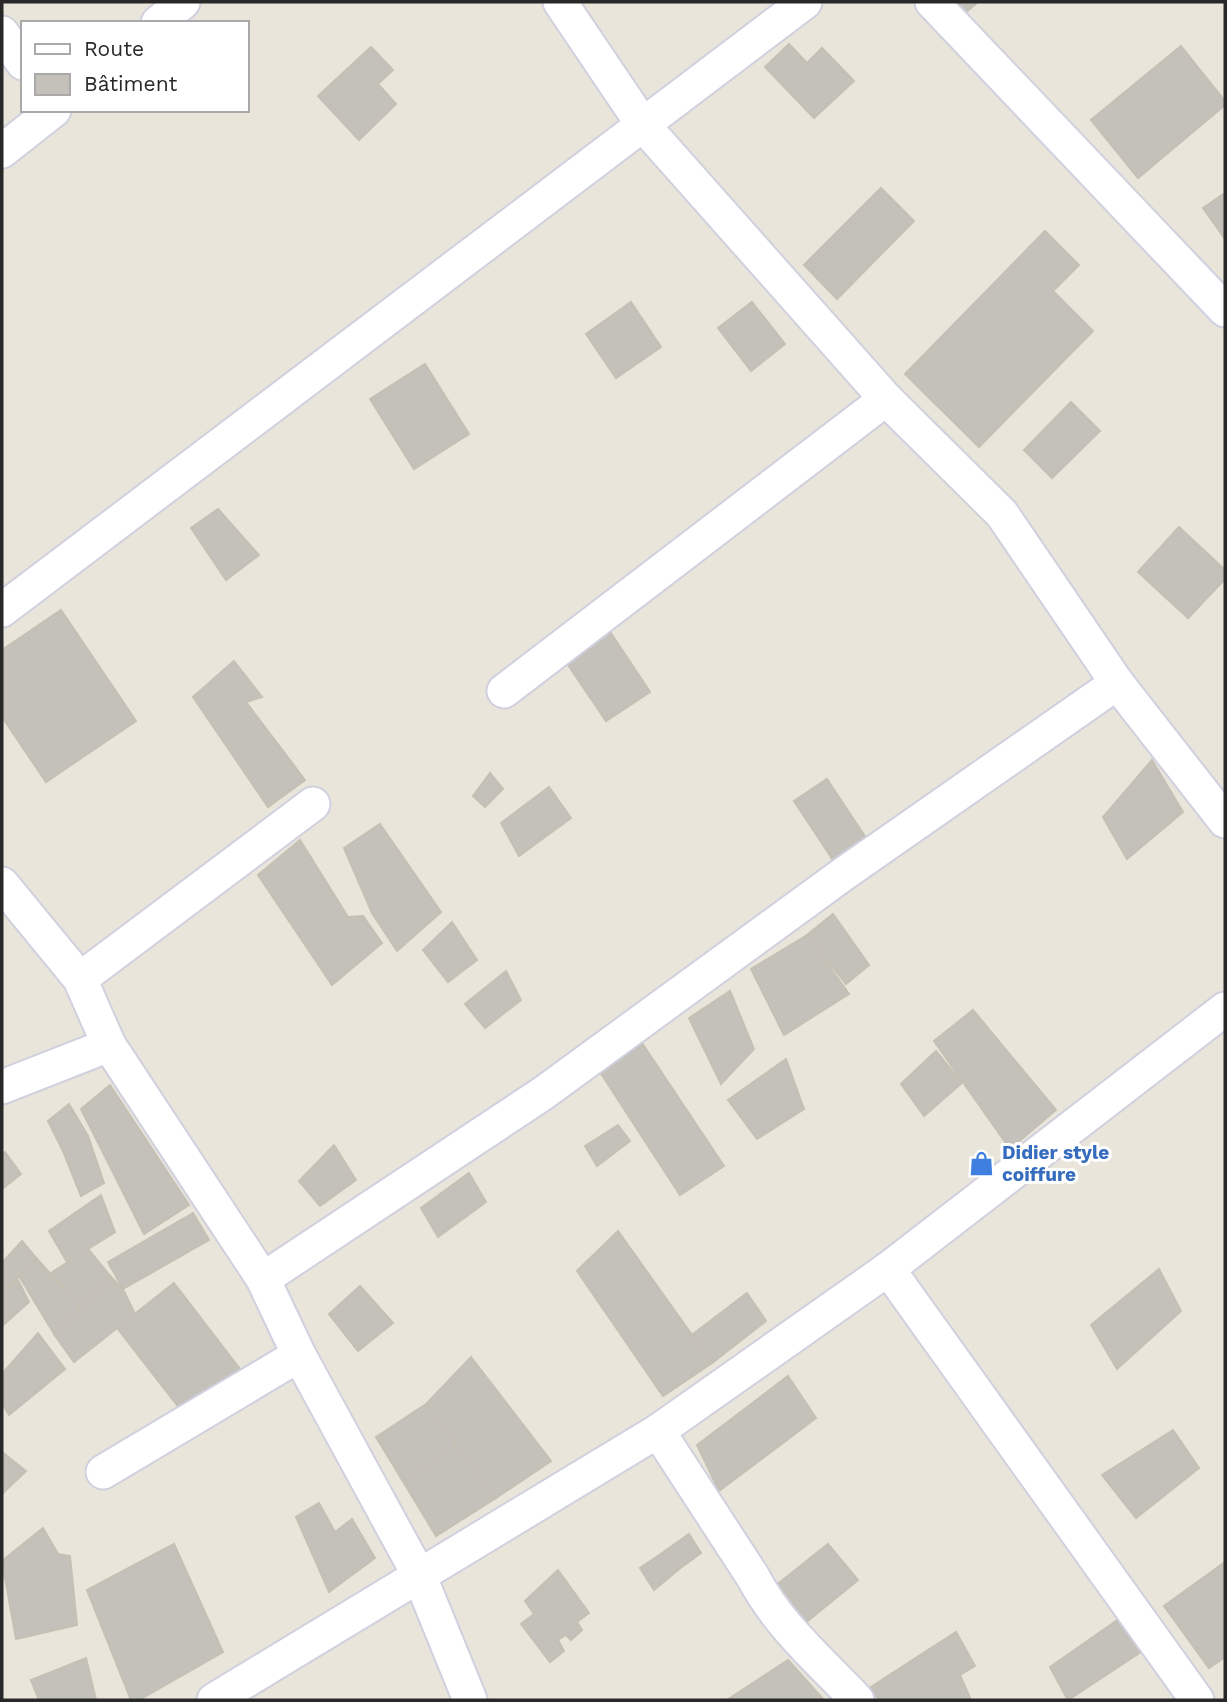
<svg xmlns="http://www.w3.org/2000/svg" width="1227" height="1702" font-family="'Work Sans',sans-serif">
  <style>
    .building { fill: #c4c1ba; stroke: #c4c0b4; stroke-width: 2 }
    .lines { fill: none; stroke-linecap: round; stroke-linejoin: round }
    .street-casing { stroke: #d0d0df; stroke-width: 37 }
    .street { stroke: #fff; stroke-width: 33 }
    .labels { text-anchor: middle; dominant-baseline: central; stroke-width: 6; stroke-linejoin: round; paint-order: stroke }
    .shop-label { font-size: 19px; font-weight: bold; fill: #366cbe; stroke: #fff; text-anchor: start }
  </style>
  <rect width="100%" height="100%" fill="#e9e5da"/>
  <g class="building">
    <polygon points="957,2 978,2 966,12"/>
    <polygon points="789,44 807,63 822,48 854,81 814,118 765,67"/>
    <polygon points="1181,46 1225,101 1225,105 1138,178 1091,120"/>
    <polygon points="371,47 393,70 378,84 396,104 359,140 318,96"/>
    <polygon points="881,188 914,221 837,299 804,265"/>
    <polygon points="1225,193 1225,239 1203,208"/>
    <polygon points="1045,231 1079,265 1053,291 1093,331 979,447 905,374"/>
    <polygon points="631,302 661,347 616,378 586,334"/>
    <polygon points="752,302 785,344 751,371 718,328"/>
    <polygon points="425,364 469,434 414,469 370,399"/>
    <polygon points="1071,402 1100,431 1052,478 1024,450"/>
    <polygon points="218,509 259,555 226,580 191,528"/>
    <polygon points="1179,527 1225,570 1225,579 1188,618 1138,572"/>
    <polygon points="61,610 136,721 46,782 2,717 2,650"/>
    <polygon points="607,627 650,692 606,721 562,656"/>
    <polygon points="234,661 262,697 246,702 305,780 268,807 193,697"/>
    <polygon points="1152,760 1183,812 1127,859 1103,817"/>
    <polygon points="490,773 503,789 485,807 473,796"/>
    <polygon points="827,779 866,838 833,860 794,801"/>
    <polygon points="549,787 571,818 519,856 501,823"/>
    <polygon points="380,824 441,912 397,951 372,913 344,848"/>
    <polygon points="300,840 348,917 363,916 382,943 332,985 258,875"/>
    <polygon points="833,914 869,965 846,984 807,935"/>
    <polygon points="452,922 477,960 448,982 423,950"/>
    <polygon points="807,935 849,994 784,1035 751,969"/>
    <polygon points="506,971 521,1000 485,1028 465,1004"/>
    <polygon points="730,991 754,1049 721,1084 689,1018"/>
    <polygon points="973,1010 1056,1110 1010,1149 934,1041"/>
    <polygon points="640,1040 724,1166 680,1195 600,1072"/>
    <polygon points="936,1051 962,1083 924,1116 901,1084"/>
    <polygon points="786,1059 804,1109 757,1139 728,1100"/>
    <polygon points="110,1085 189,1205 144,1234 81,1109"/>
    <polygon points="69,1104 88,1136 63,1151 48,1121"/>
    <polygon points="618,1125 630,1141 597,1166 585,1146"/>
    <polygon points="88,1136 104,1183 81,1196 63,1151"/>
    <polygon points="334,1145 356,1180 320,1206 299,1181"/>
    <polygon points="5,1152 21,1174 2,1189 2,1154"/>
    <polygon points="469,1173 486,1202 438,1237 421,1208"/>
    <polygon points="101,1195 115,1232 67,1262 49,1231"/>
    <polygon points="193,1213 209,1240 123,1289 108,1262"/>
    <polygon points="618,1231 712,1363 663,1396 577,1271"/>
    <polygon points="22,1241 37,1259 2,1293 2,1263"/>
    <polygon points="88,1249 111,1277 81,1307 51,1273"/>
    <polygon points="37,1259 81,1307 54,1334 19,1276"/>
    <polygon points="1159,1269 1181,1311 1117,1369 1091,1325"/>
    <polygon points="111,1277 123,1289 135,1314 74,1362 54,1334"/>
    <polygon points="18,1280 29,1302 2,1326 2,1293"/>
    <polygon points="174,1283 240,1369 184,1414 117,1328"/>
    <polygon points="360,1286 393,1323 358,1351 329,1314"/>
    <polygon points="747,1293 766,1321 712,1363 693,1334"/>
    <polygon points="38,1333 65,1369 9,1415 2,1403 2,1374"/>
    <polygon points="471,1357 551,1461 496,1498 426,1404"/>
    <polygon points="788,1376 816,1418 719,1491 697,1445"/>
    <polygon points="426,1404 456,1445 404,1483 376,1437"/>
    <polygon points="1173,1430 1199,1468 1136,1518 1102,1475"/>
    <polygon points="456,1445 496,1498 436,1536 404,1483"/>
    <polygon points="2,1452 26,1471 2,1494"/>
    <polygon points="319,1503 335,1532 352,1519 375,1558 329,1592 296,1517"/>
    <polygon points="43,1528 58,1554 70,1556 77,1625 16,1639 2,1561"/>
    <polygon points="689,1534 701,1553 679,1569 665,1551"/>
    <polygon points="174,1544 223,1652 139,1700 131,1700 87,1590"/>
    <polygon points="828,1544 858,1580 794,1632 764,1595"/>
    <polygon points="665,1551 679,1569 654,1590 640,1568"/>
    <polygon points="1225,1562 1225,1657 1209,1668 1164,1606"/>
    <polygon points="558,1570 589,1613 577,1622 582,1630 571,1640 566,1635 558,1640 564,1651 550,1662 521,1624 534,1614 525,1601"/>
    <polygon points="1119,1619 1141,1652 1068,1700 1050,1667"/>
    <polygon points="956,1632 975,1666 960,1675 971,1700 880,1700 868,1689"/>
    <polygon points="86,1658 96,1700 39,1700 31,1680"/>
    <polygon points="788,1660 824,1700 727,1700"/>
  </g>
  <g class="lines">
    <defs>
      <g id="street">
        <polyline points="560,2 643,125 886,399 1002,514 1117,683 1225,821"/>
        <polyline points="932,2 1225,310"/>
        <polyline points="158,23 183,2"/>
        <polyline points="2,33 23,63"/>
        <polyline points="2,151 54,110"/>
        <polyline points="2,610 805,2"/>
        <polyline points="504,691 886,399"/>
        <polyline points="2,884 80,979 109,1045 263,1279 299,1355 420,1577 470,1700"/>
        <polyline points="80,979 313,804"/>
        <polyline points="2,1087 109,1045"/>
        <polyline points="888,1269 1197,1700"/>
        <polyline points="263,1279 542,1094 842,875 1117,683"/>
        <path d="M 658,1431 L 753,1577 C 778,1625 820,1661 857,1700"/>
        <polyline points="103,1472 299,1355"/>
        <polyline points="214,1700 658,1431 888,1269 1225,1009"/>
      </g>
    </defs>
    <use href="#street" class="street-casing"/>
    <use href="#street" class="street"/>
  </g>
  <defs>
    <symbol id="shop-bare" viewBox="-9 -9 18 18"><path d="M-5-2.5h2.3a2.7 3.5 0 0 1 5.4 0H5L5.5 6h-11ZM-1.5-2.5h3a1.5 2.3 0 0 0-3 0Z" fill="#3f7fe0" stroke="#fff" stroke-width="2.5" paint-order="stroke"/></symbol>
  </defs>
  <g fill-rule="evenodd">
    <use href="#shop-bare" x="964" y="1146" width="35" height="35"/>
  </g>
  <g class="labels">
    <g class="shop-label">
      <text x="1002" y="1152">Didier style<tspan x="1002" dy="22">coiffure</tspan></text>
    </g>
  </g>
  <rect width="1227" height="1702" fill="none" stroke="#282828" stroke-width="7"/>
  <rect x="21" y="21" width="228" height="91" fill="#ffffff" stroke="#a9a9a9" stroke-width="2"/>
  <rect x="35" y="44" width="35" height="10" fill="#ffffff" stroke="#a9a9a9" stroke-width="2"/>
  <text x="84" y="56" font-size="21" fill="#282828">Route</text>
  <rect x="35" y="74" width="35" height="21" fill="#c4c1ba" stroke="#a9a9a9" stroke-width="2"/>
  <text x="84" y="91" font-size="21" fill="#282828">Bâtiment</text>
</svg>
